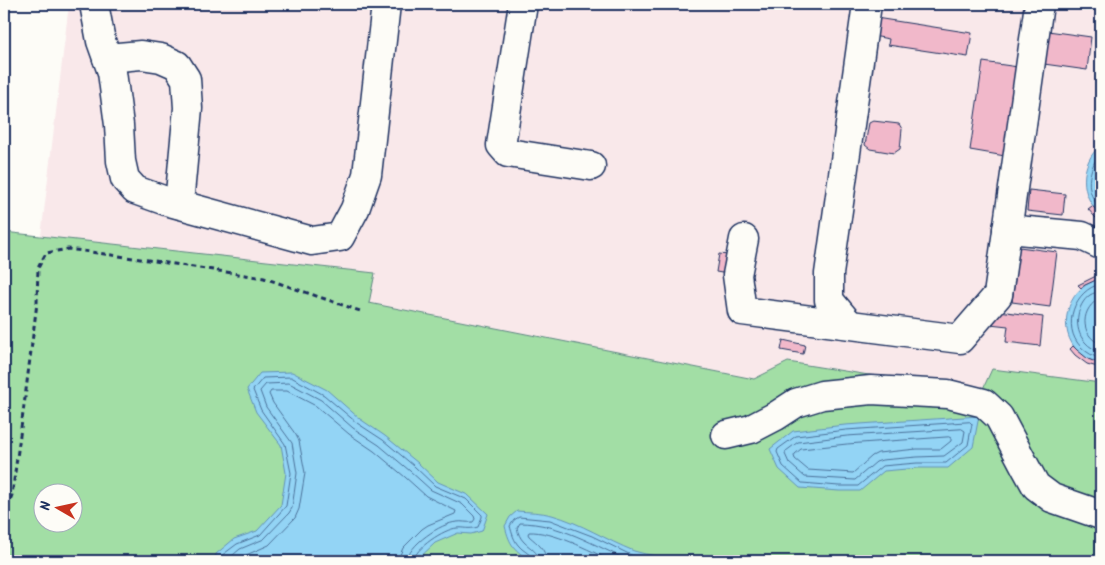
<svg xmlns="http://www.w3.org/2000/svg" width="1105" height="565" font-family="Kalam,sans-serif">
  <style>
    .built { fill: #f9e8ea }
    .green { fill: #a2dea5; stroke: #5e8682; fill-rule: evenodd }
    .water { fill: #93d4f5; stroke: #6392b9 }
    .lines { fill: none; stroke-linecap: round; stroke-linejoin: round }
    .shore { stroke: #4b719a; stroke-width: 1 }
    .building { fill: #f1b8ca; stroke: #1b2f5e }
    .minor-casing { stroke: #1b2f5e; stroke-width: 31 }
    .path { stroke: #1b2f5e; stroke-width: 3; stroke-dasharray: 5 4; stroke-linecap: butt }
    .minor { stroke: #fdfcf7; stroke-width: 28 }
  </style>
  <rect width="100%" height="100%" fill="#fdfcf7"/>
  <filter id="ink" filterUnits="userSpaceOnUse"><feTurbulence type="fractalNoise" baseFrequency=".02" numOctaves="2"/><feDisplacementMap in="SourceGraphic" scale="10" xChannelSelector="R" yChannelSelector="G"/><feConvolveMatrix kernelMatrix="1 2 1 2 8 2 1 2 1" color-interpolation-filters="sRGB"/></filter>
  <g filter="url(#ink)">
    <polygon class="built" points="69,4 1101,4 1101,383 981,393 788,362 755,379 368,303 375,273 41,236"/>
    <path class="green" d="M 4,232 L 375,273 L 369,303 L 754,379 L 788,362 L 981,393 L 992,369 L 1101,383 L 1101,561 L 4,561 ZM 42,492 L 72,492 L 72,522 L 42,522 Z"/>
    <g class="water">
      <path d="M 1101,145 L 1101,214 C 1079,197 1079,163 1101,145 Z"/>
      <path d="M 1101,279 L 1101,364 C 1091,361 1082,357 1075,348 C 1056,324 1070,284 1101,279 Z"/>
      <polygon points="292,372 327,390 360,419 385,436 418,463 438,482 468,495 488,514 482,531 471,534 458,533 435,543 416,561 215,561 216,554 234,539 257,531 281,505 286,473 281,445 256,412 247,389 260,373"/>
      <polygon points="979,416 973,447 948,468 918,468 884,471 860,491 839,491 800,488 779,469 770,449 793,431 845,425"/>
      <path d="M 517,511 C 528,512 541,512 552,515 C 581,523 606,540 634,551 C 649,556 664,556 679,561 L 530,561 C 514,549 510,546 505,526 L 510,517 Z"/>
    </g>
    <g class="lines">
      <g class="shore">
        <path d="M 1101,152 C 1088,168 1083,193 1101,208"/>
        <path d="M 1101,284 C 1074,289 1061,327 1081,347 C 1087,353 1093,356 1101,359"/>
        <path d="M 1101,291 C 1098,292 1093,293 1090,295 C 1076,305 1073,329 1085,342 C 1089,347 1095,350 1101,352"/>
        <path d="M 1101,298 C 1080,307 1079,336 1101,344"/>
        <polygon points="970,422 972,424 968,445 946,463 917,463 882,466 858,486 839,486 802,483 783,466 777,452 778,449 796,436 846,430"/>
        <polygon points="962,429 965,431 963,442 944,456 917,457 882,460 876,462 855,480 805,477 789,463 785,454 786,451 798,442 847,436"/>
        <polygon points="949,437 951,438 951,441 941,449 917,449 878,453 872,456 853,473 808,470 795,459 794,456 795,454 801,449 847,444"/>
        <path d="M 220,561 L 221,556 L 237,544 L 260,535 L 286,506 L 291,473 L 285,444 L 261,410 L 253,390 L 263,378 L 291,377 L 324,395 L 357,423 L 383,440 L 414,466 L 435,486 L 466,499 L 482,515 L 482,517 L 478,527 C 468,530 465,527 457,528 C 444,529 415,548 413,561"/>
        <path d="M 226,561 L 240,549 L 264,539 L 289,513 L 292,508 L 297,473 L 292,443 L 266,407 L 260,391 L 266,384 L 289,383 L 321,400 L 353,428 L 379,445 L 410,471 L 431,490 L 462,504 L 474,516 L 475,519 L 473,522 C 467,523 462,521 457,522 C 441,523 408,545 407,561"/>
        <polyline points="237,561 244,556 269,545 295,518 299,509 305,473 299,441 296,435 273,403 269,394 271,391 287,391 316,406 349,434 374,451 405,477 426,496 456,511 455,514 428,525 422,529 403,548 400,555 399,561"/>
        <path d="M 533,561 C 531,553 524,552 519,546 C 514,541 512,533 510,526 L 514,520 L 519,517 L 550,520 L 592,536 L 631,555 L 652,561"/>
        <path d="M 539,561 C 538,551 531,549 524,542 C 520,538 518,533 517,528 L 520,523 C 560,523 595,546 630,561"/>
        <path d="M 546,561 C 546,549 538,544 529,536 L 528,534 L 529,532 C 553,531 589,550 612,561"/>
      </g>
    </g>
    <g class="building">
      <polygon points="876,18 972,33 968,57 888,45 889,39 873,36"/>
      <polygon points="1048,31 1091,37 1087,70 1044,64"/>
      <polygon points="983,62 1018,67 1005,156 970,150"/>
      <polygon points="873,121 899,124 902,129 900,149 894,153 870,149 865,145 869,123"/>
      <polygon points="1029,190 1065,194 1063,215 1027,211"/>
      <polygon points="1092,206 1101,214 1101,223 1094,216 1088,209"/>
      <polygon points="1019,247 1057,252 1050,307 1012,302"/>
      <polygon points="719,254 737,256 734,275 716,272"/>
      <polygon points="1101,275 1101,279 1096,280 1085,285 1081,288 1078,285 1094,277"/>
      <polygon points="992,310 1043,317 1040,346 1006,342 1008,326 990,324"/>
      <polygon points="783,340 805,345 803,354 781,350"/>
      <polygon points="1073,346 1077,350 1088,359 1101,364 1101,368 1087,364 1075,355 1070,349"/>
    </g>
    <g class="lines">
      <defs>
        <g id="minor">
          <polyline points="94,4 101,41 112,72 119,125 121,161 125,179 135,190 166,201 312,241 340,237 355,209 367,175 386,4"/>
          <polyline points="523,4 501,145 508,153 591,166"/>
          <polyline points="107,58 141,55 161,58 177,65 186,79 188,108 179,204"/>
          <polyline points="1007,229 1082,236 1101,245"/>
          <polyline points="744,239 737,275 742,311 960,339 998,295 1039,4"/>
          <polyline points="849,324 829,300 829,274 867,4"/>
          <polyline points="726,435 751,429 776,416 796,403 822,395 871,390 948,394 984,403 999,417 1026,468 1036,486 1052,498 1101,515"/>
        </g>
      </defs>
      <use href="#minor" class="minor-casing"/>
      <polyline class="path" points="4,516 12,495 25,398 37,303 38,268 46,253 68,249 148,260 264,278 363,312"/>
      <use href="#minor" class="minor"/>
    </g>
  </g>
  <rect width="1105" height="565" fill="none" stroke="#fdfcf7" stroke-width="20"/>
  <rect x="10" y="10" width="1085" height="545" fill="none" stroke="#1b2f5e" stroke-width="2" filter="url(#ink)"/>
  <g transform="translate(58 508) rotate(279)"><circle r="24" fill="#fdfcf7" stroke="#a3aaba"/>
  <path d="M0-4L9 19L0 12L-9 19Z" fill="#c8321e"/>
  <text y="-8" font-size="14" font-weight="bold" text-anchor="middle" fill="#1b2f5e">N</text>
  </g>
</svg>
